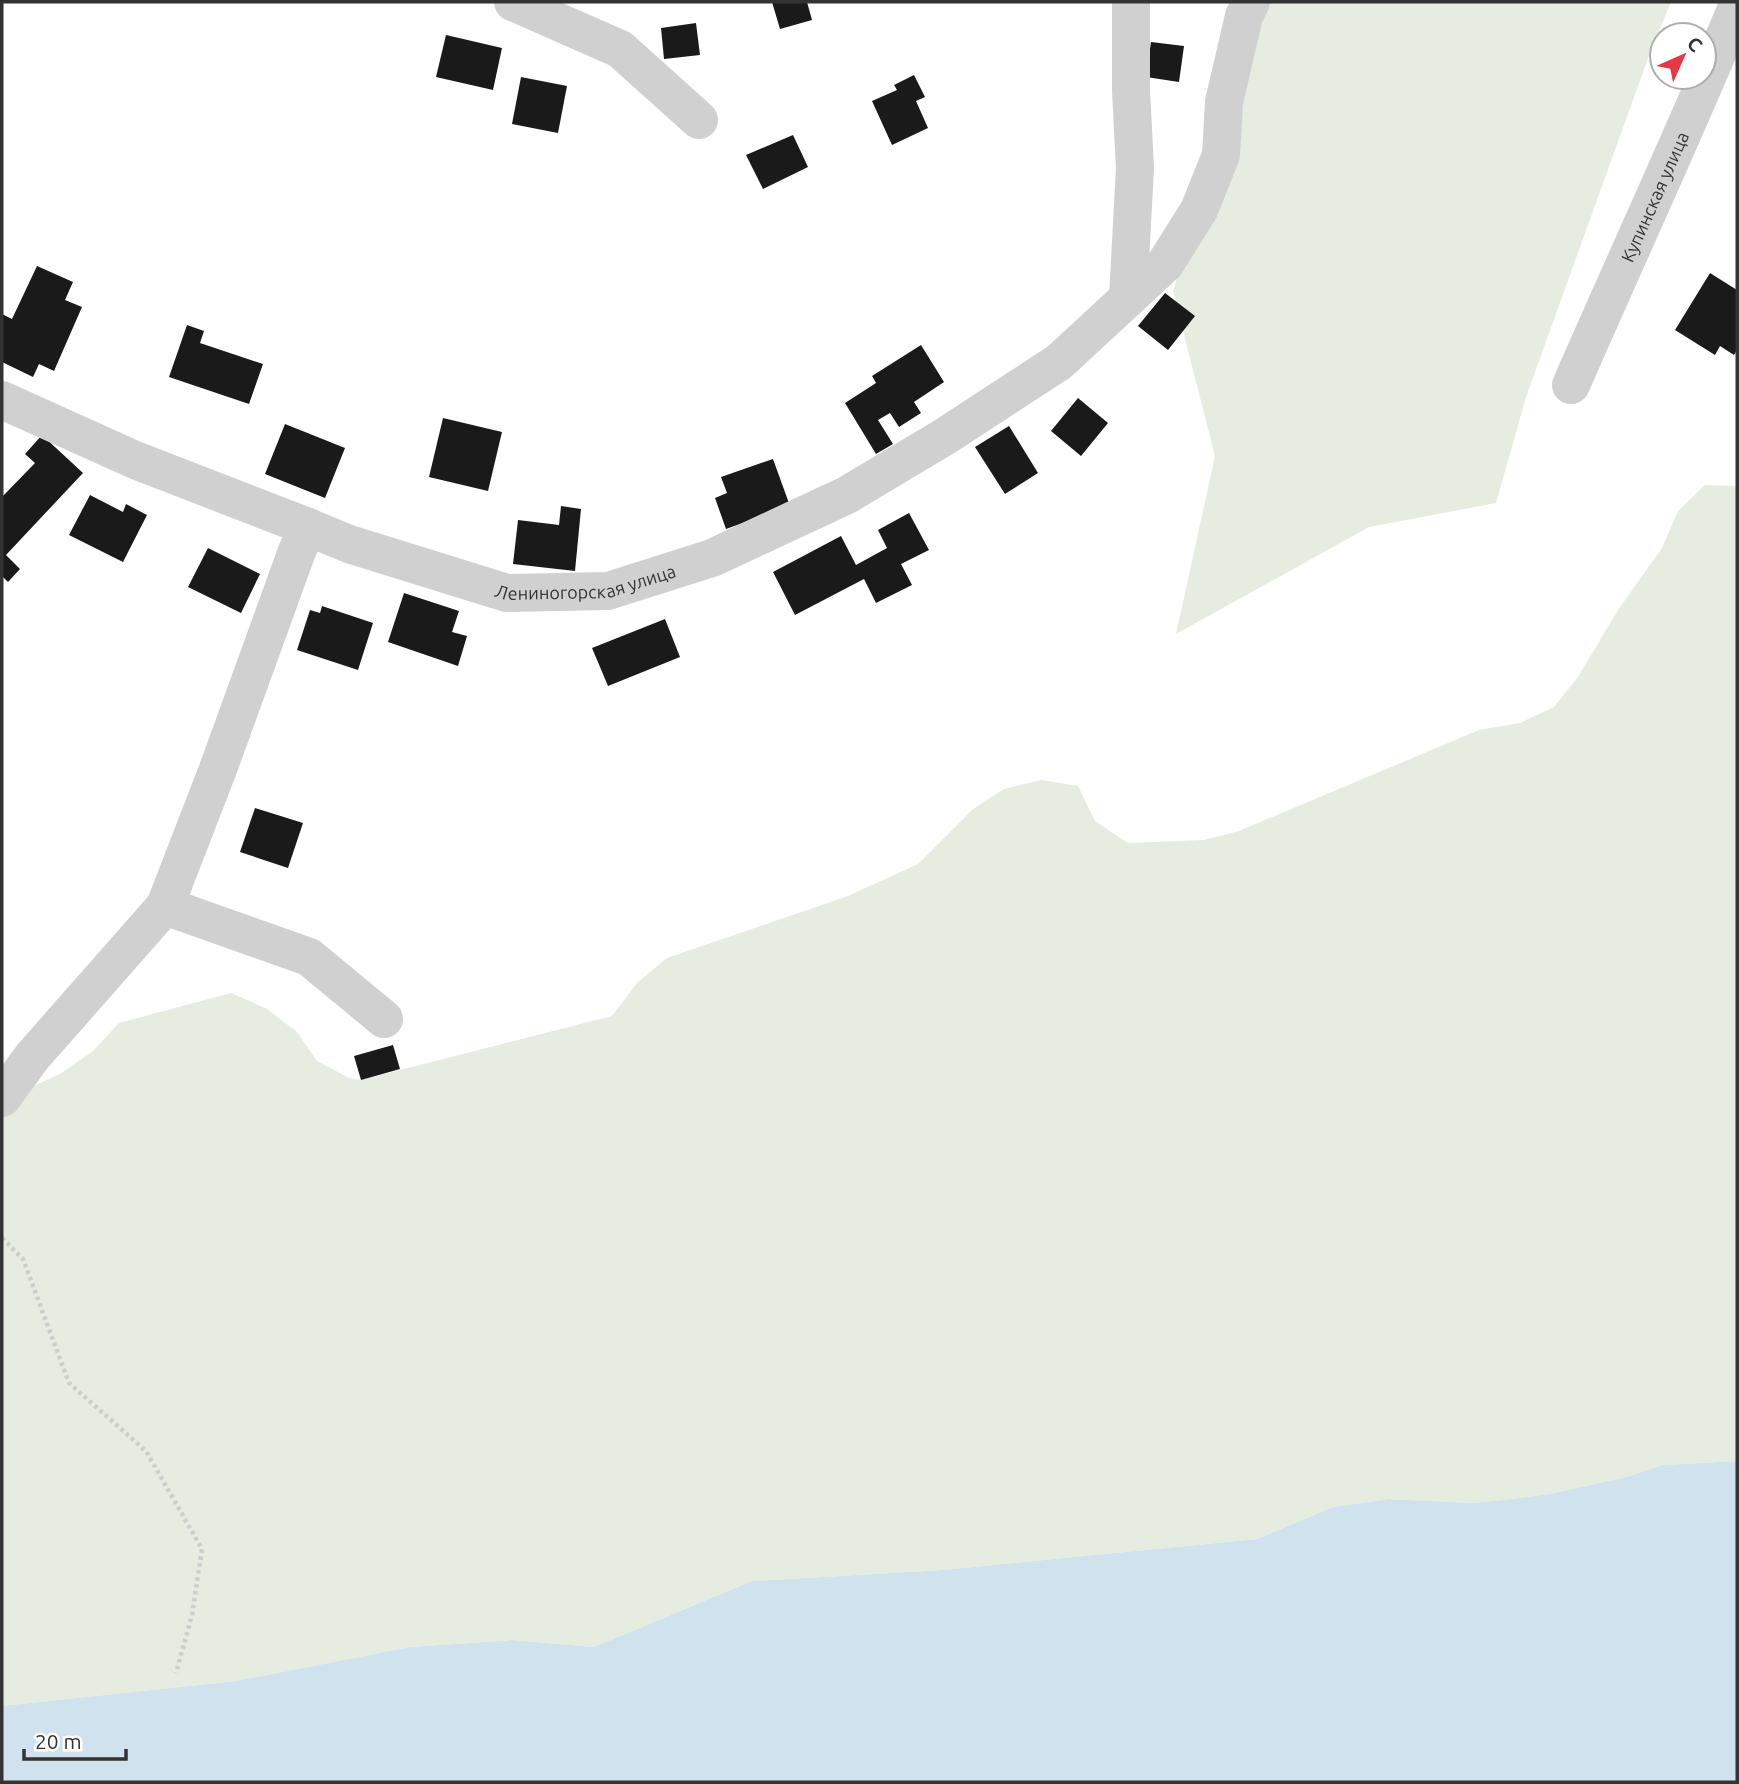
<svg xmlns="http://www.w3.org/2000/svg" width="1739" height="1784" font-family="Ubuntu,sans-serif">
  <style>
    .green { fill: #e6ecdf }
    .water { fill: #cfe2ee }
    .building { fill: #1a1a1a }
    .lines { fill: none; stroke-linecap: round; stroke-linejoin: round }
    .path { stroke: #cdcdcd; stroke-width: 4.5; stroke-dasharray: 3.5 3.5; stroke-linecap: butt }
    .minor { stroke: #d0d0d0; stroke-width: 38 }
    .labels { text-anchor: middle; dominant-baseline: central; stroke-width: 7; stroke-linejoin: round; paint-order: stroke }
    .street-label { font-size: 18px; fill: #333; stroke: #fff }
  </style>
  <rect width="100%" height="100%" fill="#fff"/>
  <g class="green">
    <polygon points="1255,2 1671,2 1651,50 1526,397 1496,503 1369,527 1176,634 1215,456 1173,292"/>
    <polygon points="1705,485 1737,486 1737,1461 1663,1465 1626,1477 1550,1494 1511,1499 1474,1503 1388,1499 1333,1507 1257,1539 943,1570 752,1581 594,1647 512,1640 410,1647 236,1681 2,1706 2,1087 22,1091 60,1074 93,1051 119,1023 231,993 267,1009 297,1032 317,1061 349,1078 361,1080 612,1016 638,982 667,958 848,896 918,864 973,809 1004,789 1041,780 1078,786 1095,821 1128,843 1204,840 1239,831 1479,730 1520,723 1554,707 1578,677 1618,610 1662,548 1678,511"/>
  </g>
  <polygon class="water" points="1737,1461 1737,1782 2,1782 2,1706 236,1681 410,1647 512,1640 594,1647 752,1581 943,1570 1257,1539 1333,1507 1388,1499 1474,1503 1511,1499 1550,1494 1626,1477 1663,1465"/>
  <g class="building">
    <polygon points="772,2 807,2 812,20 780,29"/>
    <polygon points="696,23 700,55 664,59 661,28"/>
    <polygon points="446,35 502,48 493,90 436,77"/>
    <polygon points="1151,42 1184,46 1179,82 1146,77"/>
    <polygon points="914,75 925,97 916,101 928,128 892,145 872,101 897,90 894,85"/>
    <polygon points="521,77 567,86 558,133 512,124"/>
    <polygon points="793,135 808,167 763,189 746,155"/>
    <polygon points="37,266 73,282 65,300 82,307 54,371 39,364 33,377 2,362 2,314 12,319"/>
    <polygon points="1710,273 1737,290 1737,350 1734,355 1720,346 1715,355 1675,330"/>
    <polygon points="1165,293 1195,316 1168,350 1138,326"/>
    <polygon points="187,325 204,331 200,343 263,364 249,404 169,377"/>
    <polygon points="921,345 944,382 914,402 921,413 899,427 890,413 878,420 893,444 876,454 845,403 876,383 872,376"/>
    <polygon points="1078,398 1108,423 1081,456 1051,431"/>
    <polygon points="443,418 502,432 488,491 429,477"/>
    <polygon points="285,424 345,448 325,498 265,474"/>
    <polygon points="1009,426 1038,473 1005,494 975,447"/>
    <polygon points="42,435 83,473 6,555 20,569 8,582 2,576 2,497 35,463 25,454"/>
    <polygon points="773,459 790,506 726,529 715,498 727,493 721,477"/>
    <polygon points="90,495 123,512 126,504 147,515 123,562 69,535"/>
    <polygon points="561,506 581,509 575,571 513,564 518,520 559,525"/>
    <polygon points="909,513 929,550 901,564 912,585 876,603 864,579 795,615 773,572 841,536 856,565 887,548 878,530"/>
    <polygon points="208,548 260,574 241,613 188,587"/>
    <polygon points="404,593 459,611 452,632 467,636 458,666 388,642"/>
    <polygon points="322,606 373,623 358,670 297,650 310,610 320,613"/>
    <polygon points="665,619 680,657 608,686 592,648"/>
    <polygon points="255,808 303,823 288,868 240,852"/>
    <polygon points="393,1045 400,1069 361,1080 354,1056"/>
  </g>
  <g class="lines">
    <polyline class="path" points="2,1238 23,1259 69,1383 146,1451 202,1549 192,1615 176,1673"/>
    <g class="minor">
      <polyline points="513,2 620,49 699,120"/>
      <polyline points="1128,298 1135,168 1131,90 1131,2"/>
      <path id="s1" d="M 1571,385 C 1626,259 1684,134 1737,7"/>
      <path id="s2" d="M 2,400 L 135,460 L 308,527 L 349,544 L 507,593 L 608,591 L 712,558 L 847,495 L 944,437 L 1059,362 L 1165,264 L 1199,210 L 1221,155 L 1224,102 L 1244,16 L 1251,2"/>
      <polyline points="165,906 309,957 384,1019"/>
      <polyline points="2,1098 32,1057 165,906 218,769 297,551 308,527"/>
    </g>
  </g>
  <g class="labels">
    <g class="street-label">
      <text stroke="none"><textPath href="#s1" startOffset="206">Купинская улица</textPath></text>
      <text stroke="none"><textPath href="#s2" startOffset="621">Лениногорская улица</textPath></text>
    </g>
  </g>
  <rect width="1739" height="1784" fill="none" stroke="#333333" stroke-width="7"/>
  <g transform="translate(1683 56) rotate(45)"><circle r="33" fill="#ffffff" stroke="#adadad" stroke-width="2"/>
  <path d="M0-5L12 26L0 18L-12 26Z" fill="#e63946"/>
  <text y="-10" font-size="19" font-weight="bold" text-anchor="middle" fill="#333333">С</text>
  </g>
  <path d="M24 1749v10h102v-10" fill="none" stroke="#333333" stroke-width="3.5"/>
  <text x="35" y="1749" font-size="21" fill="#333333" stroke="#ffffff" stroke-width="5" paint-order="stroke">20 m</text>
</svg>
